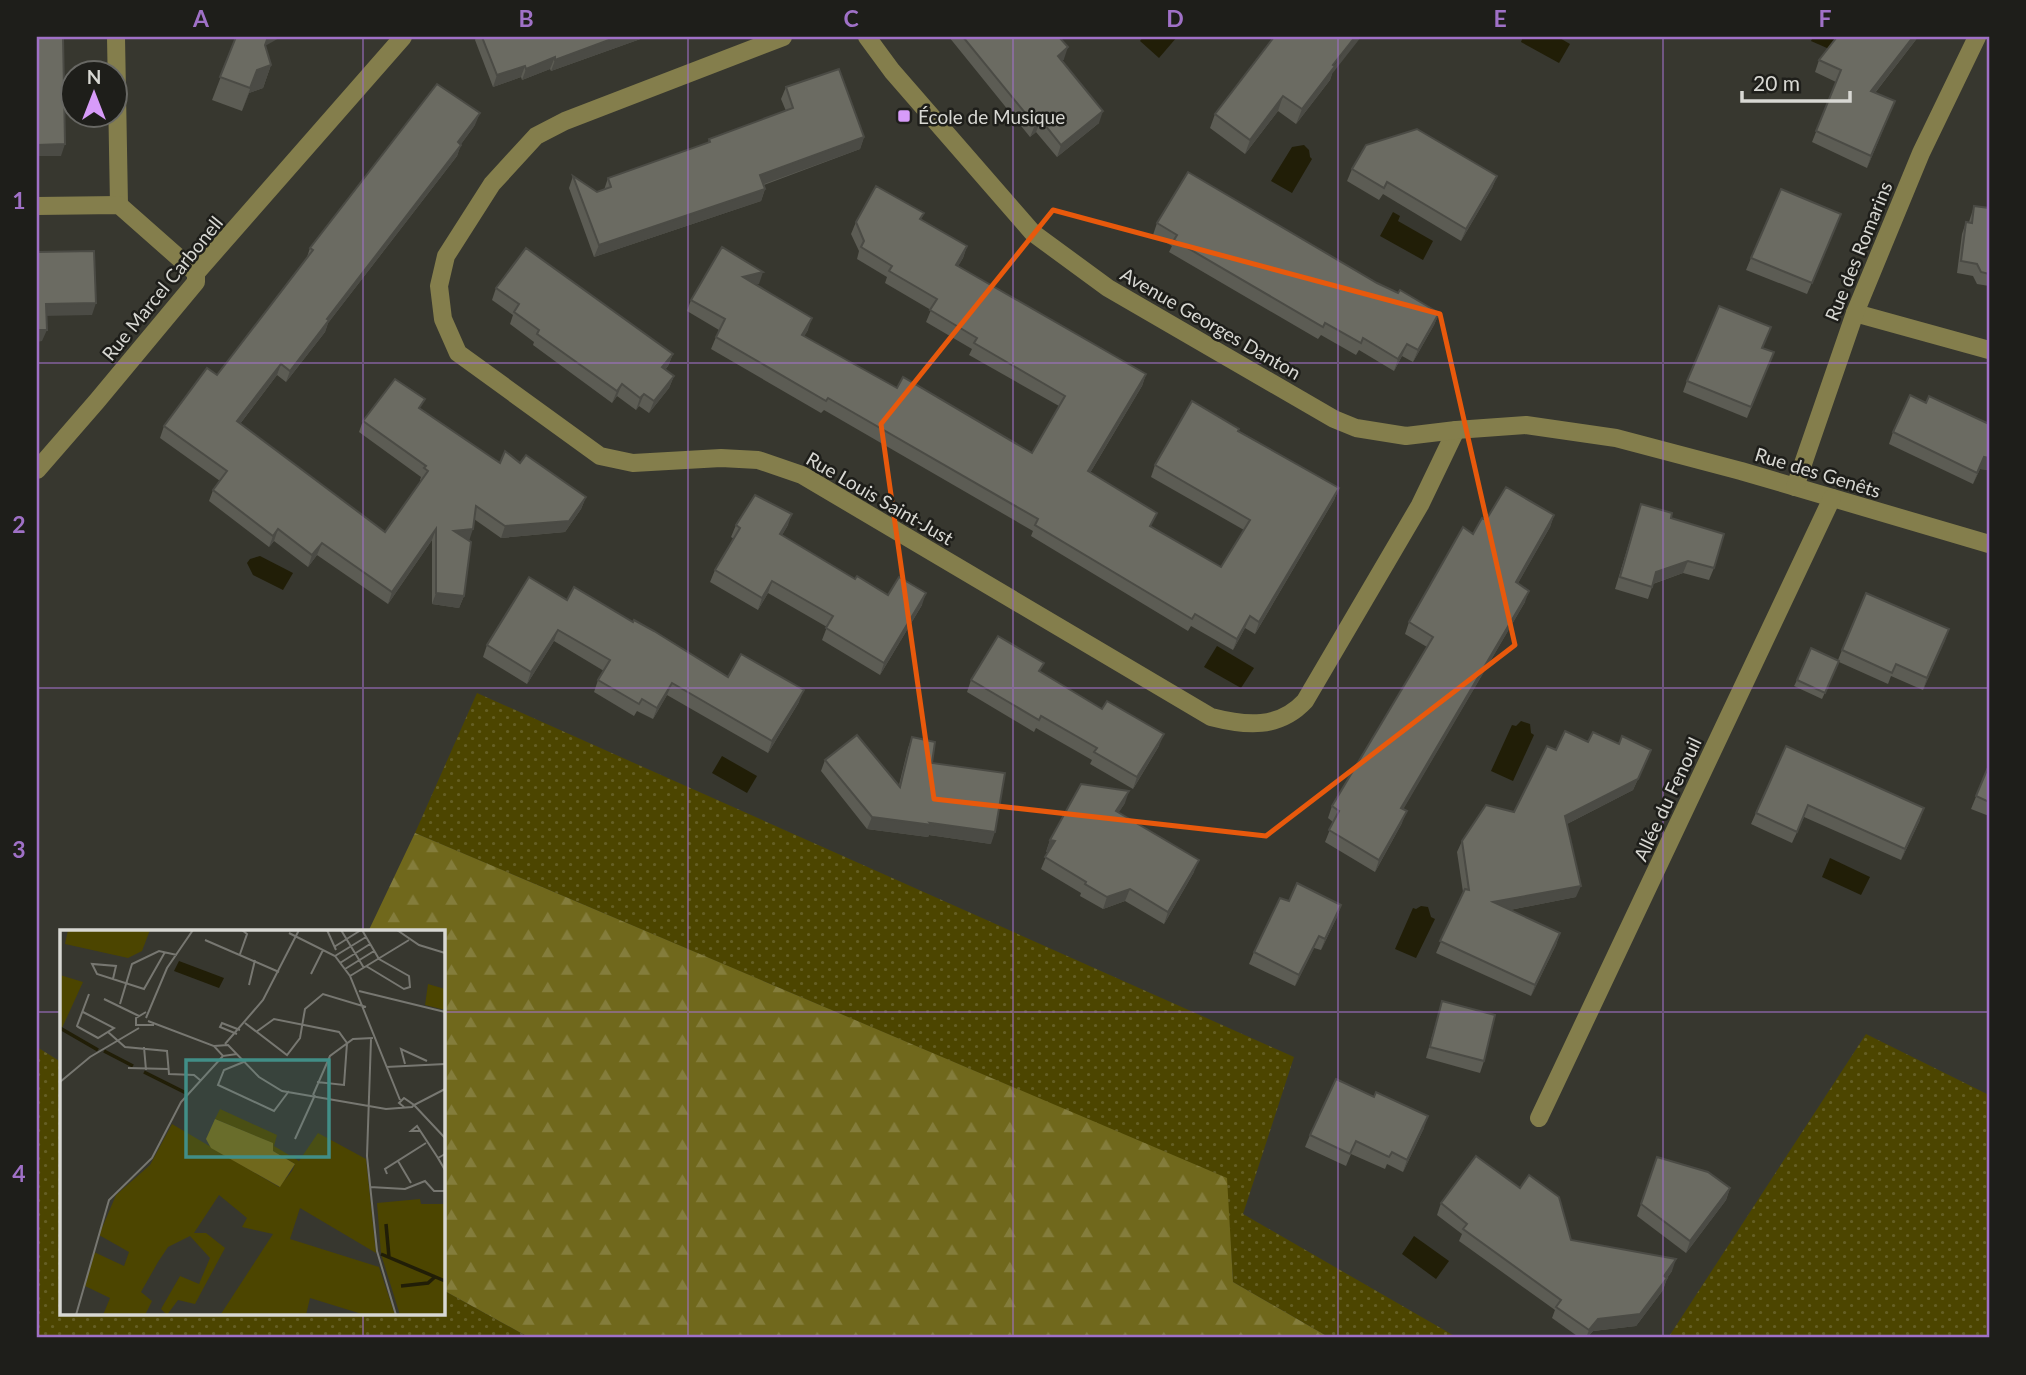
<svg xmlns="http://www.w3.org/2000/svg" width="2026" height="1375" font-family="Lato,sans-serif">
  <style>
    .grass { fill: url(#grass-dots) }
    .forest { fill: url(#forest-firs) }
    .water { fill: #211e07 }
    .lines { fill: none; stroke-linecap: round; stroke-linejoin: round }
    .minor { stroke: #847e4c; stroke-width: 18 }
    .wall { fill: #5c5c54 }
    .shaded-wall { fill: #4b4b45 }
    .building { fill: #6b6b62; stroke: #4b4b45; stroke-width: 2 }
    .marked { fill: none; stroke: #e8590c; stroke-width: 5; stroke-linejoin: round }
    .grid { fill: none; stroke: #a071c7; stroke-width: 2; stroke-opacity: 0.55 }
    .poi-dot { fill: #d79bf9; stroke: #1e1e1a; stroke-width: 2.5 }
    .labels { text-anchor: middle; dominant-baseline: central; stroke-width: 5; stroke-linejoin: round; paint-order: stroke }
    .poi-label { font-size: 19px; fill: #d8d8d3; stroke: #1e1e1a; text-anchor: start }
    .street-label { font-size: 19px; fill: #d8d8d3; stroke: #1e1e1a }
    .inset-river { fill: none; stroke: #211e07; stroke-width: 3.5 }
    .inset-road { fill: none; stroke: #777771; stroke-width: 2 }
    .view { fill: #418e87; fill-opacity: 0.15; stroke: #418e87; stroke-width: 3.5 }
    .inset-edge { fill: none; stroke: #d8d8d3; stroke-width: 3.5 }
    .neatline { fill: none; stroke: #a071c7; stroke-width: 2.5 }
    .grid-label { font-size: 23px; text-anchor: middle; font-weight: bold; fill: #a071c7 }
  </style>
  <defs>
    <pattern id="grass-dots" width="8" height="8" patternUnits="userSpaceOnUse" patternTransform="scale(1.75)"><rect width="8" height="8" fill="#4c4500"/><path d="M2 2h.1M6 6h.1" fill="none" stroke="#655f24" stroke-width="1.8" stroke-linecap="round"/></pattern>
    <pattern id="forest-firs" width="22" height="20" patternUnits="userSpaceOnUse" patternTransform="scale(1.75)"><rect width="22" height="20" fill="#70681c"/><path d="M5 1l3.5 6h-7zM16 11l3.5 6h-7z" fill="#847d3c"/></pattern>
  </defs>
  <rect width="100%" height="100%" fill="#37372f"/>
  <g class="grass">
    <polygon points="477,693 1294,1057 1243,1214 1458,1338 1330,1338 1233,1282 1226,1178 415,833"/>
    <polygon points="1866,1034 1989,1095 1989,1338 1668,1338"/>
    <polygon points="37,1047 61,1062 61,1314 443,1314 443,1290 530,1338 37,1338"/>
  </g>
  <polygon class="forest" points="415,833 1227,1178 1233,1282 1330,1338 530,1338 443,1290 443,932 368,932"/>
  <g class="water">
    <polygon points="1143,37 1177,37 1159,58 1140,41"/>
    <polygon points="1523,37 1558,37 1570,44 1559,63 1521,42"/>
    <polygon points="1813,37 1850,37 1852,59 1811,41"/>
    <polygon points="1304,145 1309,150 1310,157 1312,159 1292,193 1271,181 1292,147"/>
    <polygon points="1393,212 1400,216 1398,221 1433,241 1423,260 1380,236"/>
    <polygon points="260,556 293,573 283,590 253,575 247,563 250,559"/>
    <polygon points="1217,646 1254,668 1241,688 1204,667"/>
    <polygon points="1521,721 1530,724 1531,733 1534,735 1513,781 1491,771 1512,725 1516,726"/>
    <polygon points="722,756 757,776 747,793 712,773"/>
    <polygon points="1830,858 1870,877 1861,895 1822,877"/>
    <polygon points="1421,906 1428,907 1431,917 1435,919 1416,958 1395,949 1413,908 1416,909"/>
    <polygon points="1414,1236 1449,1261 1436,1279 1402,1254"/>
  </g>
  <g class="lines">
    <g class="minor">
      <polyline points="116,37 119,205"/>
      <path d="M 783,37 L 565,121 L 536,136 L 492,184 L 446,256 L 439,286 L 443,319 L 458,353 L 600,456 L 633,463 L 721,458 L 758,460 L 802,475 L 1211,717 C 1246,726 1279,729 1305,701 L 1420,505 L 1456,430"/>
      <polyline points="867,37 892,71 1033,233 1108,288 1334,419 1356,428 1406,436 1456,430 1526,425 1616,438 1741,471 1989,544"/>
      <polyline points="37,206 119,205 196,273"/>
      <polyline points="1855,313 1989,350"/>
      <polyline points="37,470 97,401 196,282 196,273 403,37"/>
      <polyline points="1795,487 1855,313 1921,153 1977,37"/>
      <polyline points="1539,1118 1832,498"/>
    </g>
  </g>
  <g class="wall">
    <polygon points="236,37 265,46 271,65 263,88 249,93 242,111 212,100"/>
    <polygon points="476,37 646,37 551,71 550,69 522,80 521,77 493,87 475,40"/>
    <polygon points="949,37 1059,37 1064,59 1062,61 1099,123 1057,157 1036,132 1030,137"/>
    <polygon points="1918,37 1875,93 1895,101 1867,168 1812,142 1836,82 1815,72 1819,60"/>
    <polygon points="1332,74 1330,80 1296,124 1278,111 1245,154 1210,128 1215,114"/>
    <polygon points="786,87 864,137 860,149 764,185 765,189 761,201 594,257 569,188 573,176 597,192 604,190 608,178 708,143 709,139 786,111 781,99"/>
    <polygon points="475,125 461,144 457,156 328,323 325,332 286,382 277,375 240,424 385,532 421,481 420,480 421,477 359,432 363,421 421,409 500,463 520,463 586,497 581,509 565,532 501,538 474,519 469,540 464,596 459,608 432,604 432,540 388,604 317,555 308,567 274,541 269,547 209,501 213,490 220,481 160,438 164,426 217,375 306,260 310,248"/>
    <polygon points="1352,169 1497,176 1492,188 1461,241 1383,194 1379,200 1347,181"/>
    <polygon points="1974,206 1989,208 1989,286 1977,284 1973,276 1957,273 1962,234 1966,222 1969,222"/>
    <polygon points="924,213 921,219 967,246 963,258 958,266 1146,374 1142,386 1090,473 1152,527 1221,567 1244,530 1151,477 1155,465 1239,431 1339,488 1334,500 1255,634 1245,628 1233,650 1191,626 1188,631 1031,536 1033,531 824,410 821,413 711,349 719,330 687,311 691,300 759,284 755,285 808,330 804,336 897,388 1032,453 1059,406 969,355 972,349 926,322 931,310 885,283 887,277 857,259 859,251 851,234 856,222"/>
    <polygon points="1157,223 1377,283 1439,313 1434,325 1413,362 1402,356 1394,371 1359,350 1356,355 1321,335 1318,339 1169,252 1172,246 1153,235"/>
    <polygon points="1836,226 1807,294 1746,270 1751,258"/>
    <polygon points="496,288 673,354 668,366 665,370 674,376 669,388 649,413 639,406 636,410 617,396 612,403 533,345 534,342 510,324 513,315 492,300"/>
    <polygon points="1762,348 1774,352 1747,418 1683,392 1687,381"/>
    <polygon points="1926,403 1989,424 1989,470 1980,469 1973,484 1889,444 1893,432"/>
    <polygon points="1641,504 1714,568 1709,580 1683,573 1653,584 1648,599 1615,589"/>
    <polygon points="1554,515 1550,527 1518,583 1525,602 1403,809 1402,823 1375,872 1325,842 1333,822 1328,818 1332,806 1427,647 1405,634 1409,622 1473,534 1486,520"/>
    <polygon points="736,525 788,525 782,535 855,579 888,595 922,605 880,675 822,640 827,627 768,593 758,610 710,582 715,570 734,539 731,537"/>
    <polygon points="567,600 728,677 799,702 768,753 667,695 653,719 637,711 634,716 594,692 598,680 604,671 554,641 527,684 483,657 487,645"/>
    <polygon points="1949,629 1923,690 1891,676 1888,684 1839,662 1822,699 1794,686 1797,680 1838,660 1842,650"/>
    <polygon points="1041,672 1159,746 1133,789 1090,764 1092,760 1036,728 1034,732 967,692 971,680"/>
    <polygon points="912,737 932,763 991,844 929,835 928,837 867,829 821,771 825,760 899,785 908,748"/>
    <polygon points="1588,742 1651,750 1633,790 1567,824 1576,897 1510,910 1560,933 1556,945 1531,996 1436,953 1463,892 1457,852 1462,841 1514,812 1556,750"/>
    <polygon points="1786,746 1920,820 1901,860 1804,817 1792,843 1751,824"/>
    <polygon points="1989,765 1989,816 1971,809"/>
    <polygon points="1125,803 1118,813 1194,872 1164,924 1125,901 1103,909 1080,896 1081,893 1041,869 1048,852 1046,852 1050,840"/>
    <polygon points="1289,901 1341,905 1337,917 1321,950 1314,948 1295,986 1249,964 1254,952"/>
    <polygon points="1442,1001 1484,1061 1480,1073 1426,1058"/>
    <polygon points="1424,1128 1403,1172 1387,1164 1385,1169 1351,1154 1346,1166 1305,1147 1310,1135"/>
    <polygon points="1657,1157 1730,1188 1726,1200 1686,1253 1637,1216"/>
    <polygon points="1441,1203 1571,1240 1672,1271 1667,1278 1663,1290 1636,1326 1593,1331 1587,1338 1580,1338 1552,1318 1555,1310 1459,1241 1462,1234 1437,1215"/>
  </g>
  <g class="shaded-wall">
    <polygon points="268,37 281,37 265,46 256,68"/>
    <polygon points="617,37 646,37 551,71 555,60"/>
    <polygon points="1355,37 1361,37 1332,74 1330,80 1296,124 1302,109"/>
    <polygon points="1913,37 1918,37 1867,103 1871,91"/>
    <polygon points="1068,47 1064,59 1053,68 1058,56"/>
    <polygon points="555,57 550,69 522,80 526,69"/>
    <polygon points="271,65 263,88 249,93 242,111 257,70"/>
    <polygon points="525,66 521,77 493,87 497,75"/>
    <polygon points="1283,96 1278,111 1245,154 1250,140"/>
    <polygon points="1895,101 1890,113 1867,168 1871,156"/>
    <polygon points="1103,111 1099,123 1057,157 1061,145"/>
    <polygon points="480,113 475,125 454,154 458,142"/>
    <polygon points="1041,120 1036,132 1030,137 1035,125"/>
    <polygon points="864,137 860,149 756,187 760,175"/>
    <polygon points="65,144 61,156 37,156 37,145"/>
    <polygon points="461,145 457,156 328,323 325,332 286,382 290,371 327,319"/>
    <polygon points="1497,176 1492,188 1461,241 1466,229"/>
    <polygon points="765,189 761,201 594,257 599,245"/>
    <polygon points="967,246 963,258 952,277 956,265"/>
    <polygon points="763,272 759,284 739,289 743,277"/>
    <polygon points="96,303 92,315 42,316 46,304"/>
    <polygon points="1439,313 1434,325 1413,362 1418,350"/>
    <polygon points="812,318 808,330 798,347 802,335"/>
    <polygon points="37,330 47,330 42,341 37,342"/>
    <polygon points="1407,344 1402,356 1394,371 1398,359"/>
    <polygon points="673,354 668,366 658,379 662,367"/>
    <polygon points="281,364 277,375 233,433 237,421"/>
    <polygon points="1146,374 1142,386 1084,483 1088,471"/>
    <polygon points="674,376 669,388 649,413 654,401"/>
    <polygon points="622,384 617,396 612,403 617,391"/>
    <polygon points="644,394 639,406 636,410 640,398"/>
    <polygon points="1984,457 1989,458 1989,470 1980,469 1973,484"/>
    <polygon points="1339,488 1334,500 1255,634 1259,622"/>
    <polygon points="586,497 581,509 565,532 501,538 505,526"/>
    <polygon points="792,514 788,525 776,546 780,534"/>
    <polygon points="1554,515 1550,527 1512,594 1516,582"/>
    <polygon points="278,529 274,541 269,547 273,536"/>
    <polygon points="436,529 432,540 388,604 392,592"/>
    <polygon points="473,529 469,541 454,531"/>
    <polygon points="322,543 317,555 308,567 312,555"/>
    <polygon points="1688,561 1683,573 1652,584 1656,572"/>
    <polygon points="772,581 768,593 758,610 762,598"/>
    <polygon points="1529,591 1525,602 1397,820 1401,808"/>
    <polygon points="436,593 464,596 459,608 432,604"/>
    <polygon points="926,593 922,605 880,675 884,663"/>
    <polygon points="1250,616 1245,628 1233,650 1237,639"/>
    <polygon points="1949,629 1945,641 1923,690 1927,678"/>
    <polygon points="558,630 554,641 527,684 531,672"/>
    <polygon points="672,683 667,695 653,719 657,708"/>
    <polygon points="804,690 799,702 768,753 772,741"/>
    <polygon points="1164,734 1159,746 1133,789 1137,777"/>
    <polygon points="1651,750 1633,790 1561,827 1565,816"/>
    <polygon points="1129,791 1125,803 1112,823 1116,811"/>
    <polygon points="1924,808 1920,820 1901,860 1905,849"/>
    <polygon points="1407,811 1402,823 1375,872 1379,860"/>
    <polygon points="872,817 930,823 995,832 991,844 929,835 928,837 867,829"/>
    <polygon points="1050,840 1055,841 1051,852 1046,852"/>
    <polygon points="1199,860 1194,872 1164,924 1168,912"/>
    <polygon points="1581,886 1576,897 1489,914 1493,902"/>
    <polygon points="1130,889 1125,901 1103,909 1107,897"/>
    <polygon points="1341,905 1337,917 1321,950 1325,939"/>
    <polygon points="1560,933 1556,945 1531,996 1535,985"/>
    <polygon points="1319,936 1314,948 1295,986 1299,975"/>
    <polygon points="1428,1116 1424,1128 1403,1172 1407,1160"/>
    <polygon points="1730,1188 1726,1200 1686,1253 1690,1241"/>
    <polygon points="1676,1259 1672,1271 1660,1288 1664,1276"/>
    <polygon points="1667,1278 1663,1290 1636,1326 1593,1331 1587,1338 1586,1338 1589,1330 1598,1319"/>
  </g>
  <g class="building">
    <polygon points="37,37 63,37 65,144 37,145"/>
    <polygon points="236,37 268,37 265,45 271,65 257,70 250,88 220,77"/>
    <polygon points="482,37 617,37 555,60 555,57 526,69 525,66 497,75"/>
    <polygon points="963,37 1059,37 1068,47 1058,56 1103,111 1061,145 1041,120 1035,125"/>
    <polygon points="1274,37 1355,37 1333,65 1335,66 1302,109 1283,96 1250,140 1215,114"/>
    <polygon points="1837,37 1913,37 1871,91 1895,101 1871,156 1816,131 1841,70 1819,60"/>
    <polygon points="839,69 864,137 760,175 765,189 599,245 573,176 597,192 611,187 608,178 710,142 709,139 793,108 786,87"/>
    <polygon points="437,84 480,113 458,142 461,145 327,319 329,320 290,371 281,364 237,421 385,532 428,471 424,468 426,466 363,421 395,379 425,399 419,408 500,463 505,451 520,463 526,455 586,497 569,521 505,526 476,506 473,529 454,531 471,542 464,596 436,593 436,529 392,592 322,543 312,555 278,529 273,536 213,490 227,471 164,426 207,368 217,375 313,250 310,248"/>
    <polygon points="1417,129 1497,176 1466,229 1387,182 1384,188 1352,169 1366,145"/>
    <polygon points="1188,172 1377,283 1398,293 1400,290 1439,313 1418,350 1407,344 1398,359 1363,338 1361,343 1325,323 1323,327 1174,240 1177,235 1157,223"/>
    <polygon points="876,186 924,213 920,219 967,246 956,265 1146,374 1088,471 1157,513 1150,526 1221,567 1250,520 1155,465 1192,401 1239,429 1238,431 1339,488 1259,622 1250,616 1237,639 1195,614 1192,619 1035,525 1038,519 828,398 826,401 716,337 725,319 691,300 722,247 763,272 743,277 812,318 802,335 897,388 903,377 1032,453 1065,396 974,343 977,338 930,310 937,299 889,271 892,266 861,247 864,241 856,222"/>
    <polygon points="1781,189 1841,214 1812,283 1751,258"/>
    <polygon points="1974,206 1989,208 1989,274 1981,272 1977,264 1961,261 1966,222 1972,223"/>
    <polygon points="526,248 673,354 662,367 674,376 654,401 644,394 640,398 622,384 617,391 537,334 539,330 514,312 519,304 496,288"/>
    <polygon points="94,251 96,303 46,304 47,330 37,330 37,252"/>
    <polygon points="1719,306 1771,327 1762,348 1774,352 1751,407 1687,381"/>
    <polygon points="1910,395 1926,403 1929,396 1989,424 1989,458 1984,457 1977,473 1893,432"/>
    <polygon points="1506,487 1554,515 1516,582 1529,591 1401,808 1407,811 1379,860 1329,830 1339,811 1332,806 1433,637 1409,622 1463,527 1473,534 1482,518 1486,520"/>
    <polygon points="755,495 792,514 780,534 855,579 857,576 888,595 899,577 926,593 884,663 826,628 833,616 772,581 762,598 715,570 740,528 736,525"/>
    <polygon points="1641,504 1672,513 1671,518 1724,534 1714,568 1688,561 1656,572 1652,587 1620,577"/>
    <polygon points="529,577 567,600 574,587 633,622 634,620 654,631 728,677 741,654 804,690 772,741 672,683 657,708 642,699 639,704 598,680 610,660 558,630 531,672 487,645"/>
    <polygon points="1866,593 1949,629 1927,678 1896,664 1892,673 1842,650"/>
    <polygon points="998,636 1044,663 1039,671 1102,709 1107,701 1164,734 1137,777 1094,752 1097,748 1041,716 1039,720 971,680"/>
    <polygon points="1811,648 1839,661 1825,693 1797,680"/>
    <polygon points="1565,731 1588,742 1593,732 1619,744 1622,736 1651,750 1638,779 1565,816 1581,886 1493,902 1560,933 1535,985 1440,941 1465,889 1469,890 1462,841 1486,805 1514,812 1547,746 1556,750"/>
    <polygon points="857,735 900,787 912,737 935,742 932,763 1005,773 995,832 930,823 932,825 872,817 825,760"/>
    <polygon points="1786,746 1924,808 1905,849 1808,805 1797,832 1756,813"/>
    <polygon points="1989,765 1989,802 1976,796"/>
    <polygon points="1081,784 1129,791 1116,811 1199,860 1168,912 1130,889 1107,897 1085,884 1086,882 1045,857 1055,841 1050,840"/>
    <polygon points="1297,883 1341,905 1325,939 1319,936 1299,975 1254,952 1280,898 1289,901"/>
    <polygon points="1442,1001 1495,1015 1484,1061 1430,1047"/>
    <polygon points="1336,1079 1374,1097 1376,1092 1428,1116 1407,1160 1392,1152 1389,1157 1356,1141 1350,1154 1310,1135"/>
    <polygon points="1476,1156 1520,1188 1529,1175 1559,1197 1571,1240 1676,1259 1664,1276 1667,1278 1640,1314 1598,1319 1589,1330 1556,1307 1561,1300 1463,1229 1467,1224 1441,1203"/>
    <polygon points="1657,1157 1708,1172 1730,1188 1690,1241 1641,1204"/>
  </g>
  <path class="marked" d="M 1053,210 L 1440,314 L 1515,645 L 1266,836 L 934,799 L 881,424 Z"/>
  <path class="grid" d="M 363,37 L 363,932M 688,37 L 688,1338M 1013,37 L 1013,1338M 1338,37 L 1338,1338M 1663,37 L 1663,1338M 37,363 L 1989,363M 37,688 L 1989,688M 37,1012 L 61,1012M 443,1012 L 1989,1012M 363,1314 L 363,1338"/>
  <rect class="poi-dot" x="897" y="109" width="14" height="14" rx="3.5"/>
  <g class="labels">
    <g class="poi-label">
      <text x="918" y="116">École de Musique</text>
    </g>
    <g class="street-label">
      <text transform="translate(1858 251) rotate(-68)">Rue des Romarins</text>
      <text transform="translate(162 288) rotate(-51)">Rue Marcel Carbonell</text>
      <text transform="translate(1211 323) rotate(30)">Avenue Georges Danton</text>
      <text transform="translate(1818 472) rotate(17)">Rue des Genêts</text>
      <text transform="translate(880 498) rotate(30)">Rue Louis Saint-Just</text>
      <text transform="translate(1667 799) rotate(-65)">Allée du Fenouil</text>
    </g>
  </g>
  <g transform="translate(60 930)">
    <rect width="385" height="385" fill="#37372f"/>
    <path d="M 0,45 L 23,52 L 2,98 L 0,96 ZM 160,179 L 217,205 L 214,216 L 239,231 L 258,203 L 306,229 L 316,323 L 240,278 L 230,309 L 319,337 L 335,385 L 305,385 L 250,368 L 246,385 L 161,384 L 213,304 L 182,297 L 187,288 L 159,265 L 134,303 L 146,303 L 165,318 L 135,374 L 118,370 L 107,385 L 101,379 L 120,346 L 139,354 L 150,328 L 130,306 L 108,317 L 98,332 L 81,362 L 92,371 L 85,385 L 43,385 L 50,368 L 25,356 L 34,322 L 64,336 L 69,322 L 39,305 L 56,265 L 90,235 L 112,194 L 219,257 L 232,241 L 235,234 L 213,221 L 212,213 L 155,189 Z" fill="#4c4500"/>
    <path d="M 155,189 L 213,213 L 213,221 L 235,234 L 220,257 L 151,218 L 146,209 Z" fill="#70681c"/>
    <path d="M 8,0 L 90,0 L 82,21 L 68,28 L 5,14 Z" fill="#4c4500"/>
    <path d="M 368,54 L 385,59 L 385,80 L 365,75 ZM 360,269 L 361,274 L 385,274 L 385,385 L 340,385 L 321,324 L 317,273 Z" fill="#4c4500"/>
    <path d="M 119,31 L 164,48 L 159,58 L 114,41 Z" fill="#211e07"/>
    <path class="inset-river" d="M 0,98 L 38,120M 44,121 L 73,136M 84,142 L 126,163M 326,294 L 329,327M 321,324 L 385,351M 341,356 L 368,353 L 376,346"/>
    <path class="inset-road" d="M 267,0 L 276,20M 281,0 L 304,38M 302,0 L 319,29 L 349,46 L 350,57 L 344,59 L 306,36M 337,0 L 359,15 L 385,23M 229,3 L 275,26 L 290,46 L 340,170M 145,10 L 219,42M 274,17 L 301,0M 180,24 L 187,4 L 182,0M 275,26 L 306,7M 280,33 L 310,14M 285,39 L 314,21M 251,44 L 263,20M 290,46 L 349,10M 53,49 L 56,36 L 32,34 L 37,44 L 84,59 L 105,22M 189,55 L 195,30M 299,61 L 385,82M 44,69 L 79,86M 60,74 L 72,34 L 99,21 L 117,25M 23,82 L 54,98 L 38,108 L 18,97 L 17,96 L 29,64M 86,82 L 76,88 L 76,95 L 94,95M 86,88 L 107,38 L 133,0M 88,91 L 154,116 L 163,126 L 177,124M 185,93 L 227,125 L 240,108 L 245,79 L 263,64 L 306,77M 48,102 L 65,117 L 107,121 L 109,144 L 134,145 L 140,150M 196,102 L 214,89 L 279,102 L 287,113 L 284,155 L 257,152M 177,104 L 160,97 L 162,93 L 180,100M 311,109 L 307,226 L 317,321 L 336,385M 165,114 L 203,70 L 239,0M 154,116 L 168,115 L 199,147 L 222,161 L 326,179 L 352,177 L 354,175 L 344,168 L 339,173 L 344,177M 84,117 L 86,140M 186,131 L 164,140 L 158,155 L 214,181 L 229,161M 345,134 L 341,119 L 367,131M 326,137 L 385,134M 68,138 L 109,139M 0,152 L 30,127 L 79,98M 385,159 L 354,175 L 385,208M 253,165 L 270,126 L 293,109 L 313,108M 360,201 L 351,201 L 357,196 L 378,228M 235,209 L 255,165M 385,224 L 378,228 L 385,240M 338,231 L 351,253M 327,244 L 325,239 L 366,213M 310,257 L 345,259 L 365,251 L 374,261 L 385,261M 16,385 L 49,270 L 92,228 L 121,172 L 163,126"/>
    <path class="view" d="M 126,130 L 269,130 L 269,227 L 126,227 Z"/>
    <rect width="385" height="385" class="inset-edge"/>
  </g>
  <rect width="2026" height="1375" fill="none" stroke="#1e1e1a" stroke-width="77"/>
  <g transform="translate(94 94)"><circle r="33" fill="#1e1e1a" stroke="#686864" stroke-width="2"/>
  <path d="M0-5L12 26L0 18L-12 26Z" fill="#d79bf9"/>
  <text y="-10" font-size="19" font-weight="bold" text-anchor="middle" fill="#d8d8d3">N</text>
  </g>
  <path d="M1742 91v10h108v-10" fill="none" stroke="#d8d8d3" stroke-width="3.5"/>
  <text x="1753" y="91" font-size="21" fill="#d8d8d3" stroke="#1e1e1a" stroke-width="5" paint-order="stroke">20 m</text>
  <rect x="38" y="38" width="1950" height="1298" class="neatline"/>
  <g class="grid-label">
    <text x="201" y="27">A</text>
    <text x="526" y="27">B</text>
    <text x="851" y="27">C</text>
    <text x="1175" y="27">D</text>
    <text x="1500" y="27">E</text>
    <text x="1825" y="27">F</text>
    <text x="19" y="209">1</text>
    <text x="19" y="533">2</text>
    <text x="19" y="858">3</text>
    <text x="19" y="1182">4</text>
  </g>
</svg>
